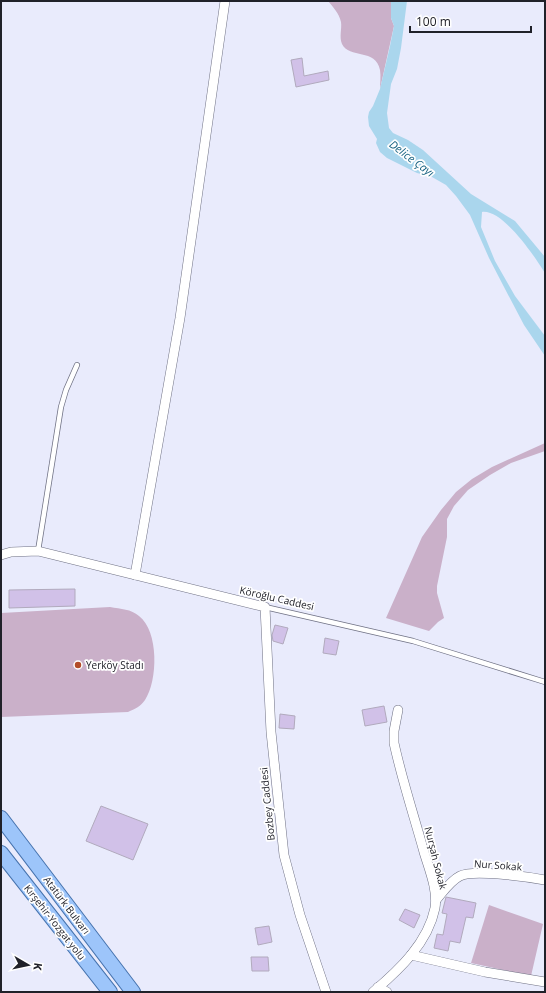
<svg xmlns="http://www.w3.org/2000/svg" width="546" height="993" font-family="'Open Sans',sans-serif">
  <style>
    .green { fill: #cab0c9 }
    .water { fill: #aad6ed }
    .building { fill: #d1c1e8; stroke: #b1aabd }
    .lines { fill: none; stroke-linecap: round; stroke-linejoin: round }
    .lane-casing { stroke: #6f7184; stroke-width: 6 }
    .street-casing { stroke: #6f7184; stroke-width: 10 }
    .primary-casing { stroke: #4673ae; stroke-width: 16 }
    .lane { stroke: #fff; stroke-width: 4.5 }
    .street { stroke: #fff; stroke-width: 9 }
    .primary { stroke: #9dc5fa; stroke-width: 14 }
    .poi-dot { fill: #b34c28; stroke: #fff; stroke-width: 1.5 }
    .labels { text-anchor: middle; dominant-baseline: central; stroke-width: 3.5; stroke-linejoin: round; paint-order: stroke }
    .street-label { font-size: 10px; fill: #202129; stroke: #fff }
    .poi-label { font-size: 10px; fill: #202129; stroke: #fff; text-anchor: start }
    .water-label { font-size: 11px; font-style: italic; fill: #135f7f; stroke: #fff }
  </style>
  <rect width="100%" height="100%" fill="#e9ebfc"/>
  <g class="green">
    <path d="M 328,1 L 391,1 L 391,18 L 394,26 L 380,89 C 380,83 381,76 380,70 C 376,48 349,59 342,44 C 339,37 342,29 341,22 C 339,13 333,7 328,1 Z"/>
    <polygon points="545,443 545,451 511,463 490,475 468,490 454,506 447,519 447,537 437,586 437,593 444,618 438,622 429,631 386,618 422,537 441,510 456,492 472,479 492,467"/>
    <path d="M 110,607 C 121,609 131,609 139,616 C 159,631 158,681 145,700 C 141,706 135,709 128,712 L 1,717 L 1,613 Z"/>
    <polygon points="489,905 543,924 531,976 471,963"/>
  </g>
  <path class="water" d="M 391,1 L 407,1 L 401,48 L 397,69 L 391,84 L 387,113 L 389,128 L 393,133 L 408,140 L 423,150 L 471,194 L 515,221 L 545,257 L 545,273 C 535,257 503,209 482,212 L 481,227 L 495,261 L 515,296 L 545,336 L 545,356 L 524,325 L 504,287 L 489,258 L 470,215 L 456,196 L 446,185 L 432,177 L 417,173 L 387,158 L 380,152 L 376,143 L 377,139 L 369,126 L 368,117 L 369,112 L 373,106 L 380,89 L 390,46 L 394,26 L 391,18 Z"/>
  <g class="building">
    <polygon points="302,58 304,76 328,71 329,80 296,87 291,60"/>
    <polygon points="75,589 75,606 9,608 9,590"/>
    <polygon points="275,625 288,628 283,644 273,641 272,635"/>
    <polygon points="325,638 339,641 336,655 323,653"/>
    <polygon points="384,706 387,722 365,726 362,710"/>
    <polygon points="280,714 295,716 294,729 279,728"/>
    <polygon points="101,806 148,824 133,860 86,841"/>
    <polygon points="446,897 476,903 473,918 466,917 460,943 450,941 448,951 434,948 437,934 443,935 447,914 442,913"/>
    <polygon points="405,909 420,915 414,928 399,920"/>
    <polygon points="269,926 272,942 258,945 255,928"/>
    <polygon points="251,957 268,957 269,971 252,971"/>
  </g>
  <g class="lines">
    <defs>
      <g id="lane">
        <polyline points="38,551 61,407 66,390 77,365"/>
        <polyline points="265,607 413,641 545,682"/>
      </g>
      <g id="street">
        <polyline points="1,555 11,552 38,551 265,607 271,732 284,855 300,915 326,992"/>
        <polyline points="135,575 180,318 225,1"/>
        <path d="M 436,900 C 443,892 450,881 460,876 C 473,869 529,877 545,880"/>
        <polyline points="411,955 485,972 545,982"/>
        <polyline points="378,987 387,992"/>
        <path d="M 373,992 C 399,970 428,943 435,908 C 438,890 429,869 424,852 C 414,816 402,780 394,743 L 394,731 L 398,710"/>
      </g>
      <g id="primary">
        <polyline points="1,818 133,992"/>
        <polyline points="1,853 110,992"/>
      </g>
    </defs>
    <use href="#lane" class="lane-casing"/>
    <use href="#street" class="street-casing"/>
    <use href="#primary" class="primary-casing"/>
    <use href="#lane" class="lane"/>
    <use href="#street" class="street"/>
    <use href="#primary" class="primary"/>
  </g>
  <circle class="poi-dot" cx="78" cy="665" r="4"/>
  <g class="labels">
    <g class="street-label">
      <text transform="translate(277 598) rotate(13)">Köroğlu Caddesi</text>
      <text transform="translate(267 804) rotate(-96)">Bozbey Caddesi</text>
      <text transform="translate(436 858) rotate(76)">Nurşah Sokak</text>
      <text transform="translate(498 865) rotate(4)">Nur Sokak</text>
      <text transform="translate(67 905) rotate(53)">Atatürk Bulvarı</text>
      <text transform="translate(55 922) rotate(52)">Kırşehir-Yozgat yolu</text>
    </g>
    <g class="poi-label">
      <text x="86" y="665">Yerköy Stadı</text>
    </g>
    <g class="water-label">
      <text transform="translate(412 158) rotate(37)">Delice Çayı</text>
    </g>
  </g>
  <rect width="546" height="993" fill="none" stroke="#202129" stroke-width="4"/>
  <g transform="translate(28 965) rotate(99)" stroke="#ffffff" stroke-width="3" paint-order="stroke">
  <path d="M0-3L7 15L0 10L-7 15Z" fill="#202129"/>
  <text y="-6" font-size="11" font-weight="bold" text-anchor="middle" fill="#202129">K</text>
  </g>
  <path d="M410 26v6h121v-6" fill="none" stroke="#202129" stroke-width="2"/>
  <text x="416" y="26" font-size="12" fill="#202129" stroke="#ffffff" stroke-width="3" paint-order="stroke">100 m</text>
</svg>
